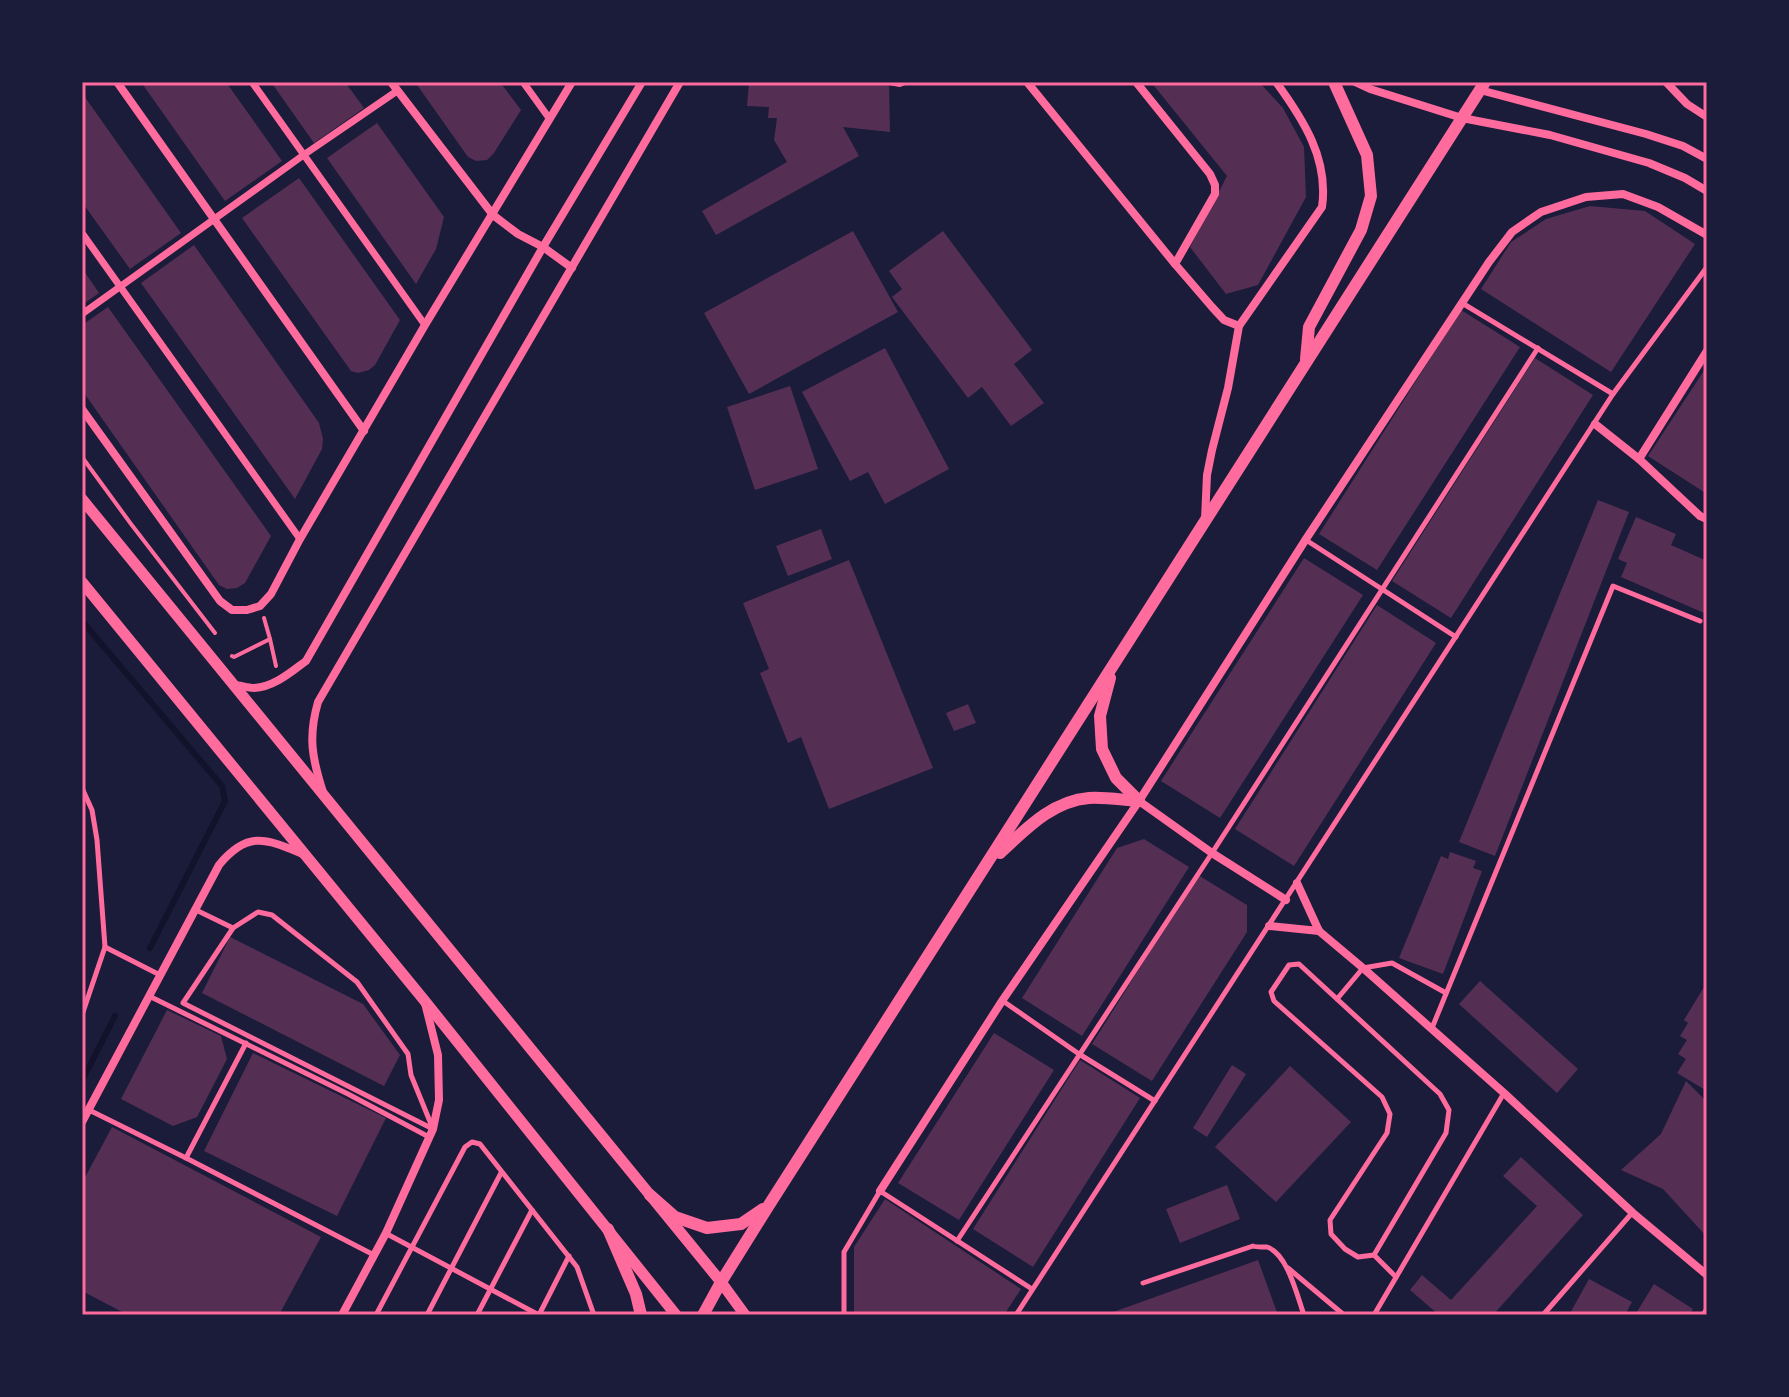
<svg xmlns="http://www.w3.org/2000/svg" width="1789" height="1397" font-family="Lora,serif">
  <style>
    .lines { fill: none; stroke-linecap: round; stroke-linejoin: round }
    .stream { stroke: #12122b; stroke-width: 6 }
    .building { fill: #542f53 }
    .path { stroke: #ff6b9d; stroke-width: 4 }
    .service { stroke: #ff6b9d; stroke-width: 5 }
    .pedestrian { stroke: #ff6b9d; stroke-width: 7 }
    .minor { stroke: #ff6b9d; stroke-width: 8 }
    .tertiary { stroke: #ff6b9d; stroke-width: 11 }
    .secondary { stroke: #ff6b9d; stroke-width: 12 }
    .neatline { fill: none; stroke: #ff6b9d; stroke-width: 3 }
  </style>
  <rect width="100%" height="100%" fill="#1b1b3a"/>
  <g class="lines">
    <g class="stream">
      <polyline points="82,621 222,786 225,801 150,948"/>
      <polyline points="82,1081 115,1016"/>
    </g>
  </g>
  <g class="building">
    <polygon points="141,82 226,82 282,161 225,201"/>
    <polygon points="271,82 345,82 364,108 314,143"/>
    <polygon points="415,82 500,82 521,110 494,153 487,160 476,161 468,157"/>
    <polygon points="749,82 889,82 890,132 843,127 859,156 716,235 702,211 787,162 774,140 777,118 768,118 769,107 747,106"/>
    <polygon points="1151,82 1259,82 1283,108 1304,147 1306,197 1258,285 1226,294 1190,247 1227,176"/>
    <polygon points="82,93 181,233 130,269 82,202"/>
    <polygon points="377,123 444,217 436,249 416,284 327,158"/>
    <polygon points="299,178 400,320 375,365 369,370 358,373 351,371 242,218"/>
    <polygon points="1590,206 1645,211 1695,244 1611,372 1481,289 1511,242 1546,219"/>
    <polygon points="853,231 898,312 749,394 704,313"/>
    <polygon points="943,231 1032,350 1014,364 1044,403 1011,426 982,387 968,398 892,297 902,289 889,271"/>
    <polygon points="194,245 319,423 323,439 322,449 295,499 141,283"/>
    <polygon points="82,268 99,293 82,305"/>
    <polygon points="108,307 271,536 245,583 237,588 227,589 219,585 82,390 82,325"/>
    <polygon points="1461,310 1520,347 1377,570 1319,534"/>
    <polygon points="885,348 949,469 885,504 868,472 850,481 802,392"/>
    <polygon points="1535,358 1593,395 1451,618 1392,581"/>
    <polygon points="1707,366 1707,494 1648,456"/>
    <polygon points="790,386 818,469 755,490 727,407"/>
    <polygon points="1598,500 1629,512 1495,856 1459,842"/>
    <polygon points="1636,517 1676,534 1671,545 1707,561 1707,605 1704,613 1621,577 1627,563 1618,559"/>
    <polygon points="821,529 832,559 788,576 776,546"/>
    <polygon points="1304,558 1363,595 1220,818 1161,781"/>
    <polygon points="849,560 933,768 829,809 801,737 788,743 760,673 769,669 743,603"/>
    <polygon points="1377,605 1436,643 1294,866 1235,829"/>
    <polygon points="968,704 976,723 954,731 946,713"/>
    <polygon points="1144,839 1189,867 1082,1036 1022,998 1117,848"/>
    <polygon points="1450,852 1476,861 1473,868 1482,871 1443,974 1399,958 1441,856 1448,859"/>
    <polygon points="1198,875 1247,905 1247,932 1152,1081 1092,1044"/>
    <polygon points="230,937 363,1004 400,1055 384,1086 202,993"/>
    <polygon points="1480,981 1578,1069 1557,1093 1459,1004"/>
    <polygon points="1707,982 1707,1091 1677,1073 1686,1059 1678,1054 1687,1040 1680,1036 1688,1023 1684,1020"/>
    <polygon points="167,1010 221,1036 227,1059 197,1117 173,1126 121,1099"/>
    <polygon points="994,1033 1054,1070 959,1220 898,1183"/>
    <polygon points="253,1053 386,1118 337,1216 204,1151"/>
    <polygon points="1080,1060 1140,1098 1033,1267 973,1229"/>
    <polygon points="1232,1065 1246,1074 1207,1137 1193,1128"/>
    <polygon points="1290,1066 1351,1122 1276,1202 1215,1147"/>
    <polygon points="1686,1081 1707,1102 1707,1237 1663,1189 1621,1170 1661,1134"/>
    <polygon points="112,1127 321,1237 279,1315 128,1315 82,1291 82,1183"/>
    <polygon points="1521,1157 1583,1215 1493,1315 1439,1315 1410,1290 1422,1275 1451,1300 1537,1206 1503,1176"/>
    <polygon points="1227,1185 1240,1219 1180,1243 1166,1209"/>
    <polygon points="885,1199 1021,1289 1004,1315 854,1315 854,1247"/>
    <polygon points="1258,1260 1278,1315 1223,1315 1222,1312 1215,1315 1105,1315"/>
    <polygon points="1589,1279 1632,1302 1625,1315 1569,1315"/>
    <polygon points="1654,1284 1693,1309 1689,1315 1635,1315"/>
  </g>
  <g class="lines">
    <g class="path">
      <polyline points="889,83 900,85 908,82"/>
      <polyline points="82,457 131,524 215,633"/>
      <polyline points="264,618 270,639"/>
      <polyline points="232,656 234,657 270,639 276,666"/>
    </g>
    <g class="service">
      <polyline points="1462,303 1613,394"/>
      <polyline points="1306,540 1456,637"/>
      <polyline points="82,788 92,810 97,840 105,947 82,1015"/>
      <polyline points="196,910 233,928"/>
      <polygon points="258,912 272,915 357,982 408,1054 411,1075 433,1129 183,1003 233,928"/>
      <polyline points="105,947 160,975"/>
      <polygon points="1299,964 1440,1094 1449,1110 1446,1133 1374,1255 1358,1257 1345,1249 1331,1234 1330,1220 1387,1133 1390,1114 1382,1097 1274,1001 1271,992 1289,965"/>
      <polyline points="149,996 348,1094 429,1137"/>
      <polyline points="1337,999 1363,968 1392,963 1446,993"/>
      <polyline points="1003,1001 1079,1054 1155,1101"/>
      <polyline points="1432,1028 1613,586 1700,621"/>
      <polyline points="89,1110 186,1158 374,1255"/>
      <polyline points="186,1158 246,1043"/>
      <polyline points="387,1234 539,1315"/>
      <polyline points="957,1241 1212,853 1538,348"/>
      <polyline points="1374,1255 1396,1277"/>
      <polyline points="1288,1268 1344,1315"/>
      <path d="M 1143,1283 L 1253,1246 C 1254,1247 1266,1247 1267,1247 C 1288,1254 1297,1296 1304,1315"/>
      <polyline points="376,1315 465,1147 472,1142 480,1144 577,1267 594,1315"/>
      <polyline points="427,1315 501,1173"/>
      <polyline points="477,1315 532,1210"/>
      <polyline points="539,1315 569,1256"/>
      <polyline points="844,1315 844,1252 880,1191 1032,1289"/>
      <polyline points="1016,1315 1613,394 1707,267"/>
      <polyline points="1374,1315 1504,1093"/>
      <polyline points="1543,1315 1632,1213"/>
      <polyline points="1703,1315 1707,1309"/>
    </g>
    <g class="pedestrian">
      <polyline points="252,82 425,325"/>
      <polyline points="523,82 549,118"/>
      <polyline points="82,233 300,539"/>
      <polyline points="82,314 305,154 397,91"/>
    </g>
    <g class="minor">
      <polyline points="117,82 364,431"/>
      <polyline points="391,82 493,215 518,234 543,247 572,268"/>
      <polyline points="1027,82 1175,264 1212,307 1224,320 1239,326"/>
      <polyline points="1136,82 1210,174 1215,185 1215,194 1175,264"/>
      <polyline points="1355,82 1370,89 1462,118 1550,135 1649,163 1685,178 1707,191"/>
      <polyline points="1666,82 1687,104 1707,117"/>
      <polyline points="1480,90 1646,134 1683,146 1707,159"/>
      <polyline points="82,409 220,601 232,610 247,610 260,606 271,594 300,539 425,325 572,82"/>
      <polyline points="1595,424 1639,459 1700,516 1707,519"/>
      <polyline points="1639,459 1707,351"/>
      <path d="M 1205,519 L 1207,475 L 1212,450 L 1228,388 L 1239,326 L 1322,207 C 1329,159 1303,119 1276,82"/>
      <path d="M 234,685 C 240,685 247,688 254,688 C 274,687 291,672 306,661 L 543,247 L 642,82"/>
      <path d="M 323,792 C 312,758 308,737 318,702 L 680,82"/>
      <polyline points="1139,801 1212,853 1286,900"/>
      <polyline points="1297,883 1319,931 1363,968 1504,1093 1633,1213 1707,1275"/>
      <polyline points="1269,926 1319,931"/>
      <path d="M 82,1122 L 219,865 C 248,830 266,839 303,854"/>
      <polyline points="880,1191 1002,1001 1139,801 1306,539 1489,262 1512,232 1541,212 1586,197 1623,194 1658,207 1707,235"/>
      <polyline points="342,1315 386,1233 433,1129 439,1100 438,1055 425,1003"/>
    </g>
    <g class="tertiary">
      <polyline points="82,499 721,1282 745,1315"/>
      <polyline points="82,582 424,1000 676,1315"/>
    </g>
    <g class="secondary">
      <polyline points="1306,359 1309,327 1361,230 1371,196 1367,155 1334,82"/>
      <polyline points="1110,678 1100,716 1102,749 1116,778 1139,801"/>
      <path d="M 1000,853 C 1026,829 1052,801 1089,798 C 1105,797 1123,800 1139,801"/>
      <polyline points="650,1195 675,1217 707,1228 741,1224 763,1209"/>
      <polyline points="608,1229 636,1294 641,1315"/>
      <polyline points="703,1315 721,1282 769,1205 1485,82"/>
    </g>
  </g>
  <rect width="1789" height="1397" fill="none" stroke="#1b1b3a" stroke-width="168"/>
  <rect x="84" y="84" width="1621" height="1229" class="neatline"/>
</svg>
